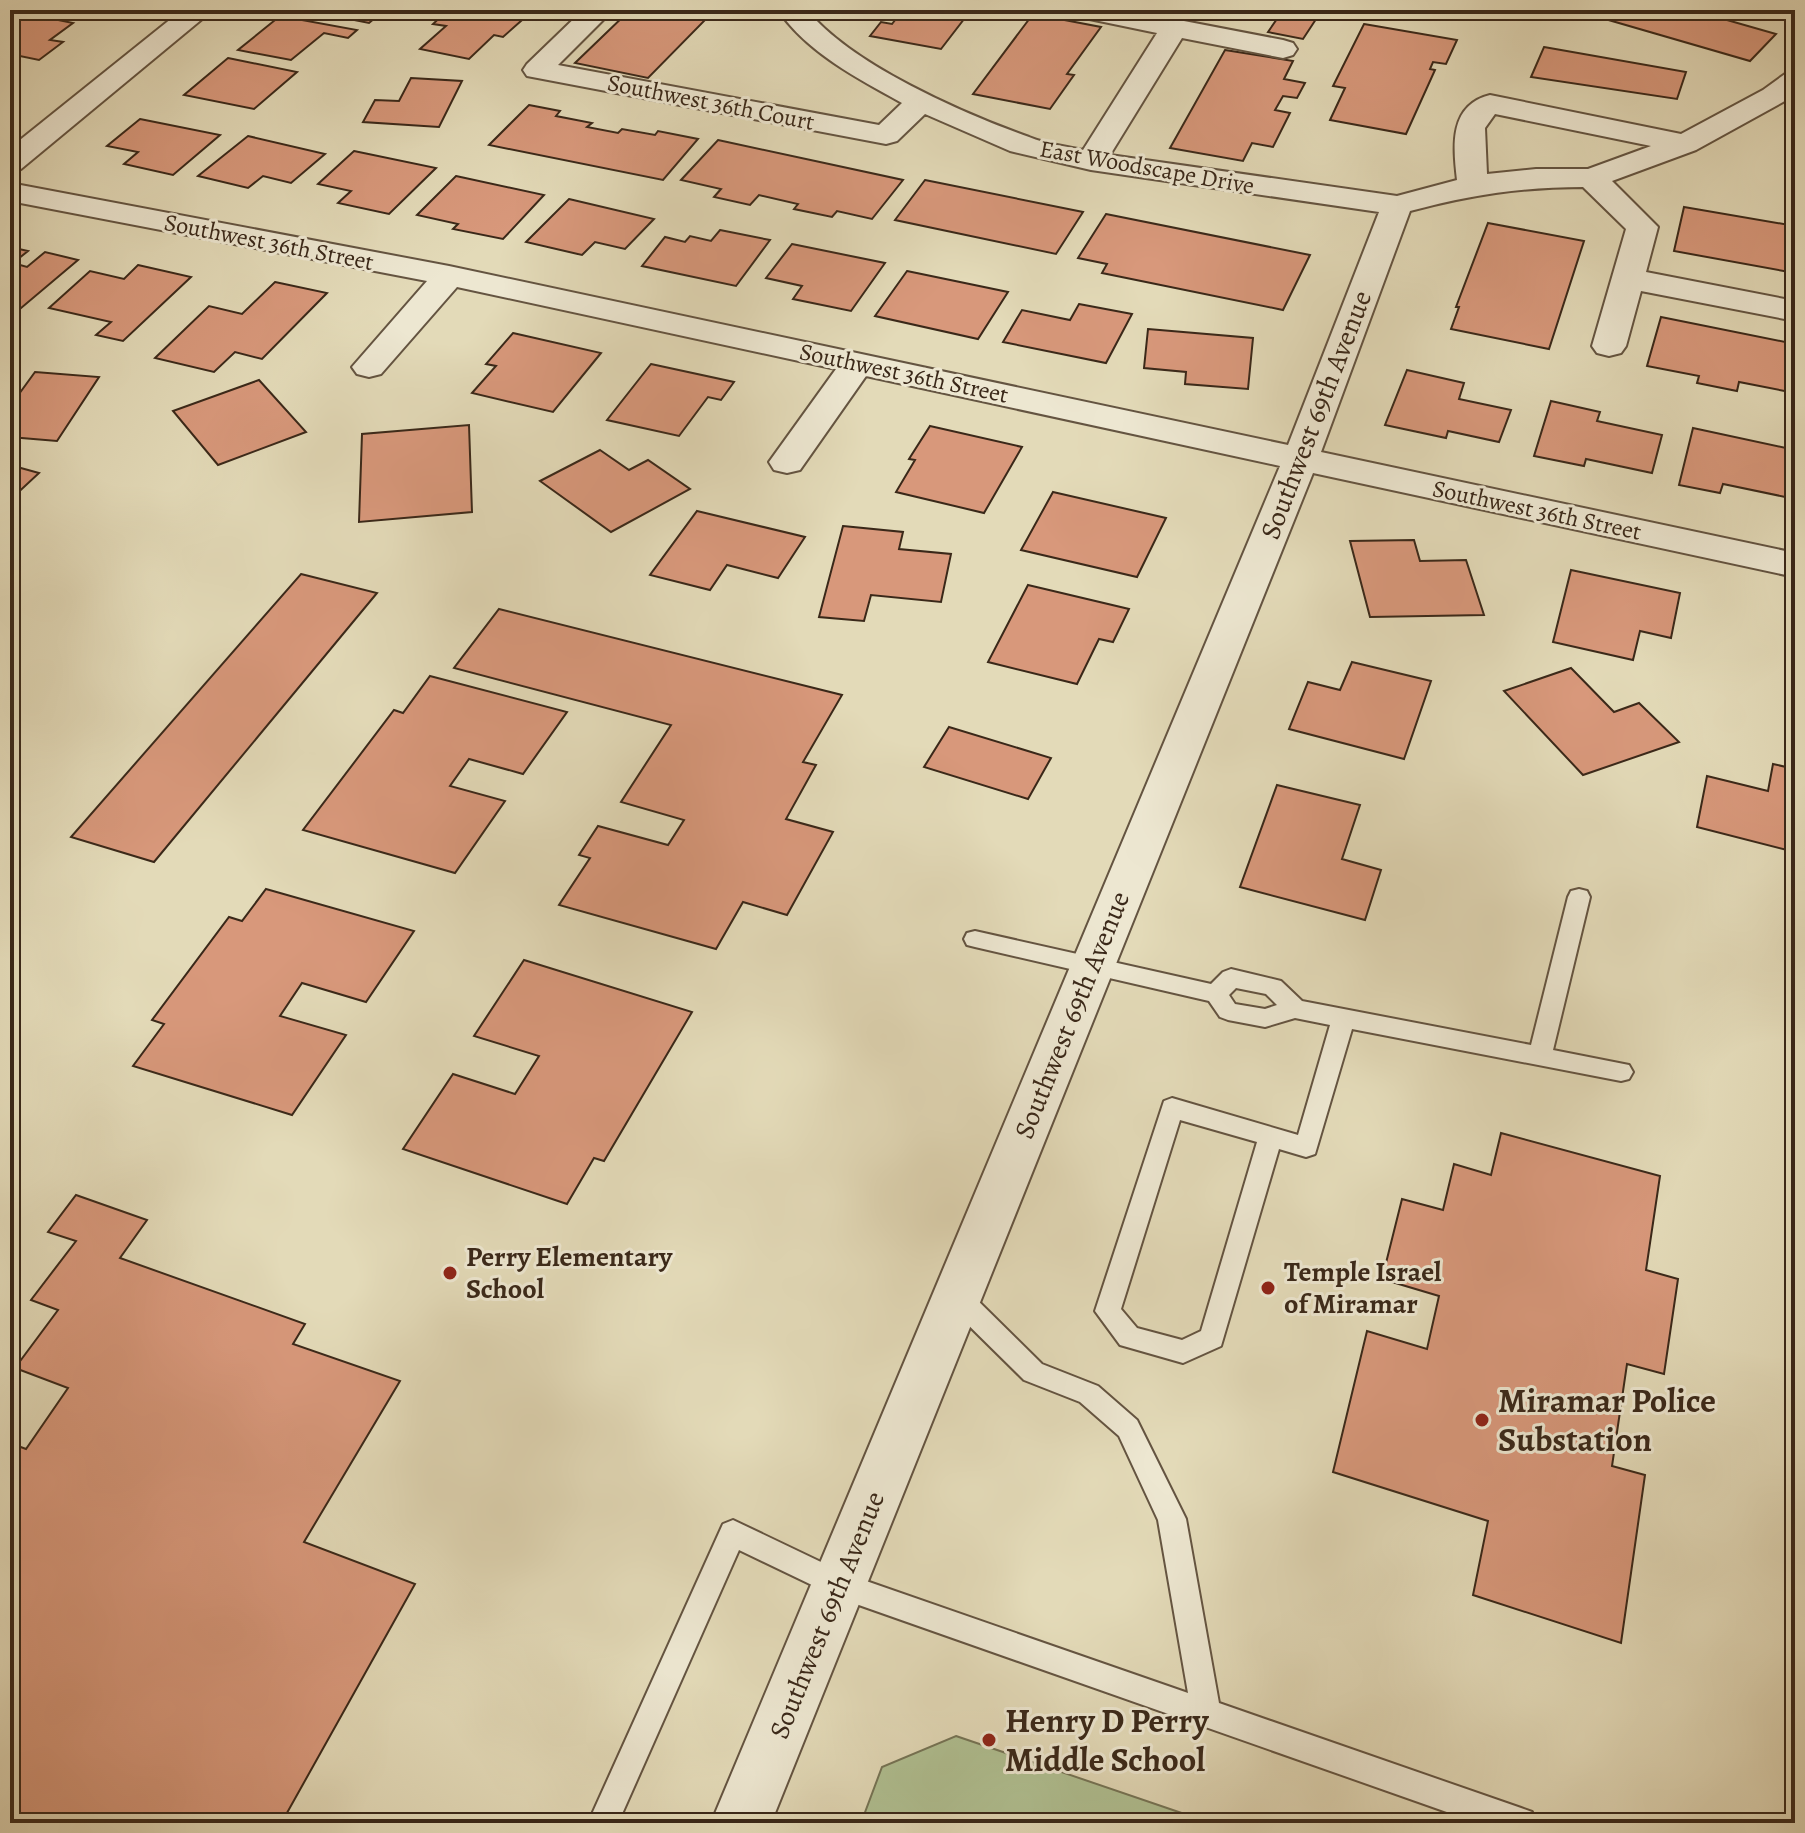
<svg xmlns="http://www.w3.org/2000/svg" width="1805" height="1833" font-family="Alegreya,serif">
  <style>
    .green { fill: #b0c092; stroke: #757456; stroke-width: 2 }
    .building { fill: #d8987b; stroke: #3a2819; stroke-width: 2 }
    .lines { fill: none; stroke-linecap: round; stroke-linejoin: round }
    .service-casing { stroke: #645441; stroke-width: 4 }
    .minor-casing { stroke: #645441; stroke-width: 4 }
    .service { fill: #ede7d1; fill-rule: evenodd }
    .minor { fill: #ede7d1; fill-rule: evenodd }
    .poi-dot { fill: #8f2418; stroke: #ede7d1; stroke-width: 3 }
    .labels { text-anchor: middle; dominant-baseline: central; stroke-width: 6; stroke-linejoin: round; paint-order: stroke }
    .far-street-label { font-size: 24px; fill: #3a2819; stroke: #ede7d1 }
    .street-label { font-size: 28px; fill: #3a2819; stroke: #ede7d1 }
    .poi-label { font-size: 28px; font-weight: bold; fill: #3a2819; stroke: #ede7d1; text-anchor: start }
    .near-poi-label { font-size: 34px; font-weight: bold; fill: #3a2819; stroke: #ede7d1; text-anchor: start }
  </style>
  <rect width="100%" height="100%" fill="#e3dab8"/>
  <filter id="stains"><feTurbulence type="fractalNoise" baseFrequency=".0025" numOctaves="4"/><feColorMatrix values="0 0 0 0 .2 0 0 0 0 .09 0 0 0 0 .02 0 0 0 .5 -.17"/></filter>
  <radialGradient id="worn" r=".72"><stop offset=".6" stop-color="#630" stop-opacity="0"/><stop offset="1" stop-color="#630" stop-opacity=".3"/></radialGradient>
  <polygon class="green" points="956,1736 1211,1823 861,1823 882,1767"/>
  <g class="building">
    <polygon points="304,10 371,10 382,12 369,23"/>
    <polygon points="448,10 469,10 522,20 503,37 494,35 469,59 420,49 446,26 433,24"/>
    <polygon points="630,10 671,10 708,17 648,78 575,63"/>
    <polygon points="903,10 971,10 941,49 870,36 881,22 892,24"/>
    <polygon points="1249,10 1322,10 1303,39 1268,32 1279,16"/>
    <polygon points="1574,10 1692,10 1776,34 1750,61"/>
    <polygon points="19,12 73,23 50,40 63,42 39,60 10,54 10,19"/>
    <polygon points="1033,14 1101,27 1067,74 1074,75 1050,109 973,94"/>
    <polygon points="280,16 357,30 348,38 324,33 291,60 238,50"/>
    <polygon points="1364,24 1457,40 1446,64 1433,62 1430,69 1435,70 1406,134 1330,120 1345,88 1333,86"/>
    <polygon points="1544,47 1686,72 1677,99 1531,77"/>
    <polygon points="1225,50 1293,61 1284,79 1305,83 1297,98 1283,96 1275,110 1290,113 1273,147 1252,143 1243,161 1170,148"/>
    <polygon points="228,58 297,72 254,109 184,95"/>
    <polygon points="411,78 462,81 439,127 363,122 375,100 399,101"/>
    <polygon points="529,105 560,111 556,116 592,123 587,127 618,133 622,129 655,135 658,131 698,139 663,180 489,145"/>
    <polygon points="140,119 220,135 173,175 124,164 138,152 107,146"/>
    <polygon points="248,136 325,154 291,183 263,176 248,188 198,176"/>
    <polygon points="718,140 903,180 872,219 837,211 832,217 794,209 798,204 759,195 750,205 714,197 721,189 681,180"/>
    <polygon points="354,151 436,168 389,214 338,203 351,191 318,184"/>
    <polygon points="456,176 544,195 503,239 453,229 458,224 417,215"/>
    <polygon points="925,180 1083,212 1056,254 895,220"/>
    <polygon points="569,199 654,219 625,249 595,242 582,255 526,242"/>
    <polygon points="1684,207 1795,226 1795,273 1674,251"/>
    <polygon points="1106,214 1310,255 1283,310 1102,273 1107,264 1078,258"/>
    <polygon points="1488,223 1584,241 1549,349 1451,329 1459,307 1456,307"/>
    <polygon points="720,230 770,240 736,286 642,266 665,237 685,242 690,236 711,241"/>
    <polygon points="792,244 885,263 851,311 793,299 802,286 766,278"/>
    <polygon points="10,247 28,251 13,263 27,267 45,252 78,260 14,314 10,313"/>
    <polygon points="138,265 191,277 123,341 96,335 111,322 49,308 90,271 124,279"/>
    <polygon points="907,271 1008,292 978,339 875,316"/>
    <polygon points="275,282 327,293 262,359 235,352 214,372 155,358 209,306 242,314"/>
    <polygon points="1079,304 1132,314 1106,363 1003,342 1022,310 1070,320"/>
    <polygon points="1661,317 1795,344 1795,393 1739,382 1737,391 1697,383 1699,376 1647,366"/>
    <polygon points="1148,329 1253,338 1248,389 1185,384 1186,372 1144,368"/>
    <polygon points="513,333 601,353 553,412 472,393 496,366 486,364"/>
    <polygon points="651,364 734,382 721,400 708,397 679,436 607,420"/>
    <polygon points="1407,370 1464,383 1459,399 1511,410 1499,442 1448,431 1446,438 1385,425"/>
    <polygon points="35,372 99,377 57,441 10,437 10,393 19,394"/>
    <polygon points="259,380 306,432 218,465 173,411"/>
    <polygon points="1551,401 1600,412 1597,421 1662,435 1652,473 1586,459 1584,466 1534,456"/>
    <polygon points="469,425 472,512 359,522 362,434"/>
    <polygon points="930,426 1022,447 984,513 896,492 915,460 909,459"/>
    <polygon points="1693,428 1795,450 1795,499 1723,484 1720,493 1679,485"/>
    <polygon points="600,450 629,470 648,460 690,489 611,532 540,481"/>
    <polygon points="10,465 39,473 10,500"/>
    <polygon points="1053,492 1166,518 1137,577 1021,550"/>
    <polygon points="697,511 805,537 778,578 727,565 710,590 650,575"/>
    <polygon points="843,526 903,532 899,549 951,554 941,602 871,595 864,621 819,617"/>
    <polygon points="1414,540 1420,561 1466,560 1484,615 1370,617 1350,541"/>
    <polygon points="1571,570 1680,593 1671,638 1640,631 1633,660 1553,642"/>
    <polygon points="301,574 377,593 154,862 71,837"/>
    <polygon points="1028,585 1129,609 1113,642 1099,639 1077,684 988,662"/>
    <polygon points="499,609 842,695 803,762 816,765 786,819 833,832 787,915 743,902 716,949 559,905 590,858 579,855 598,826 668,845 684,820 621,802 671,725 454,668"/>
    <polygon points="1352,662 1431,681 1404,759 1289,729 1308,682 1340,690"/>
    <polygon points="1571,668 1614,712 1639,703 1679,742 1583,775 1504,691"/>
    <polygon points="430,676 567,712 523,774 469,759 450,786 505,801 455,873 303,830 394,710 403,713"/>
    <polygon points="949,727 1051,758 1028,799 924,767"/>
    <polygon points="1773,764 1795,769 1795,852 1697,827 1707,776 1768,791"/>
    <polygon points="1277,785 1360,805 1342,859 1381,870 1365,920 1240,887"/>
    <polygon points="266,889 414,931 366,1002 302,983 280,1016 346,1035 292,1115 133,1066 164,1024 152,1020 229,917 242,921"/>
    <polygon points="524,960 692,1012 604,1161 594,1158 567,1204 403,1149 453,1074 515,1094 539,1056 474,1036"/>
    <polygon points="1501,1133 1660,1176 1646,1270 1678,1279 1664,1374 1627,1364 1612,1466 1645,1475 1621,1643 1473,1595 1488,1521 1333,1472 1367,1331 1427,1349 1439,1296 1382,1279 1402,1199 1443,1210 1454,1164 1491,1175"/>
    <polygon points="76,1195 147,1220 120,1258 305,1324 293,1344 400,1381 304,1542 415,1584 283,1820 290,1823 10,1823 10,1443 26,1449 68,1388 15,1368 58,1310 31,1300 76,1241 48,1232"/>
  </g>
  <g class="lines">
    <defs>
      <g id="service">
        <path d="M 1579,889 L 1587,891 L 1590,897 L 1553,1050 L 1629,1065 L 1633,1072 L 1629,1079 L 1621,1081 L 1352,1029 L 1315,1154 L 1306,1157 L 1279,1149 L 1221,1346 L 1183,1363 L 1120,1345 L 1095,1311 L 1164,1101 L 1172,1098 L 1298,1135 L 1330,1025 L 1295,1018 L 1265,1027 L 1228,1020 L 1220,1017 L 1209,1001 L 975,947 L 967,945 L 964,939 L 967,933 L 975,931 L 1211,984 L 1223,972 L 1231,969 L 1281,981 L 1302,1001 L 1531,1045 L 1568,897 L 1571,891 ZM 1236,988 L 1266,994 L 1277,1005 L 1265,1009 L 1235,1004 L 1229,995 ZM 1180,1120 L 1257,1142 L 1201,1331 L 1182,1340 L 1137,1328 L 1121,1309 Z"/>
        <polygon points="957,1286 966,1289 1042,1364 1098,1386 1137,1420 1186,1519 1219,1703 1521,1808 1532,1812 1536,1823 1478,1823 839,1598 739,1550 618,1823 588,1823 723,1524 733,1520 846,1574 1188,1693 1158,1520 1119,1436 1080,1402 1024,1380 948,1305 944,1297 948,1289"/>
      </g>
      <g id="minor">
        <polygon points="182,10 213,10 21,169 10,172 10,148"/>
        <path d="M 583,10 L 613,10 L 558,65 L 879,125 L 902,103 C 857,78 808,53 778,10 L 807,10 C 852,65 962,113 1029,137 C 1046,144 1065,146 1083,150 L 1157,33 L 1075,16 L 1071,10 L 1127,10 L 1283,40 L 1293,43 L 1297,49 L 1293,55 L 1283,58 L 1182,38 L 1110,155 L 1397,196 L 1457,180 C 1453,146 1449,105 1490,95 L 1681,134 L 1763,90 L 1785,74 L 1795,71 L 1795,94 L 1783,102 L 1696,150 L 1612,181 L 1658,227 L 1646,272 L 1795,301 L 1795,321 L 1641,291 L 1626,346 L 1621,353 L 1609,356 L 1597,353 L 1592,346 L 1626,229 L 1583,187 C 1521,187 1470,195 1410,211 L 1321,452 L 1795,553 L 1795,577 L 1313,473 L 771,1823 L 711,1823 L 1280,466 L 866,376 L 800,470 L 787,473 L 774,470 L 769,462 L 836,369 L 457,287 L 381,374 L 369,377 L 357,374 L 352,367 L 427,281 L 10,201 L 10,183 L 449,266 L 1288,445 L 1379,212 L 1091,170 L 1010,151 L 925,114 L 897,141 L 886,144 L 527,76 L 523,70 L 527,64 ZM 1495,114 L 1651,146 L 1588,169 L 1536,169 L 1487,174 L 1485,128 Z"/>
      </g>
    </defs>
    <use href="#service" class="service-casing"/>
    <use href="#minor" class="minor-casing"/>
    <use href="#service" class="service"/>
    <use href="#minor" class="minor"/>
  </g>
  <g class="poi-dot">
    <circle cx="450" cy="1273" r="8"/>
    <circle cx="1268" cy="1288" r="8"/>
    <circle cx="1482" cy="1420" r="8"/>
    <circle cx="989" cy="1740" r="8"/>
  </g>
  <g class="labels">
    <g class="far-street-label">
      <text transform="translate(711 102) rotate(11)">Southwest 36th Court</text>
      <text transform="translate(1147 167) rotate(10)">East Woodscape Drive</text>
      <text transform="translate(269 242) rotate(11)">Southwest 36th Street</text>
      <text transform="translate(904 373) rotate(12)">Southwest 36th Street</text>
      <text transform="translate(1537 510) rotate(12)">Southwest 36th Street</text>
    </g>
    <g class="street-label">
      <text transform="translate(1316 415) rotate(-69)">Southwest 69th Avenue</text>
      <text transform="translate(1072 1015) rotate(-68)">Southwest 69th Avenue</text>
      <text transform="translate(827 1615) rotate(-68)">Southwest 69th Avenue</text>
    </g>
    <g class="poi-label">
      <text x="466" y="1257">Perry Elementary<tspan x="466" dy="32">School</tspan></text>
      <text x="1284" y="1272">Temple Israel<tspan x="1284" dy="32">of Miramar</tspan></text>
    </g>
    <g class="near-poi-label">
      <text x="1498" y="1400">Miramar Police<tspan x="1498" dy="39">Substation</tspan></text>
      <text x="1005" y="1720">Henry D Perry<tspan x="1005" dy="39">Middle School</tspan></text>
    </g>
  </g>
  <rect width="1805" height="1833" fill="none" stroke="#e3dab8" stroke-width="40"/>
  <rect x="12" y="12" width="1781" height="1809" fill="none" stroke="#3a2819" stroke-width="4"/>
  <rect x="20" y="20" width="1765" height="1793" fill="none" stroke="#3a2819" stroke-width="2"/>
  <rect width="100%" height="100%" filter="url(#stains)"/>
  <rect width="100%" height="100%" fill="url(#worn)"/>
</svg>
